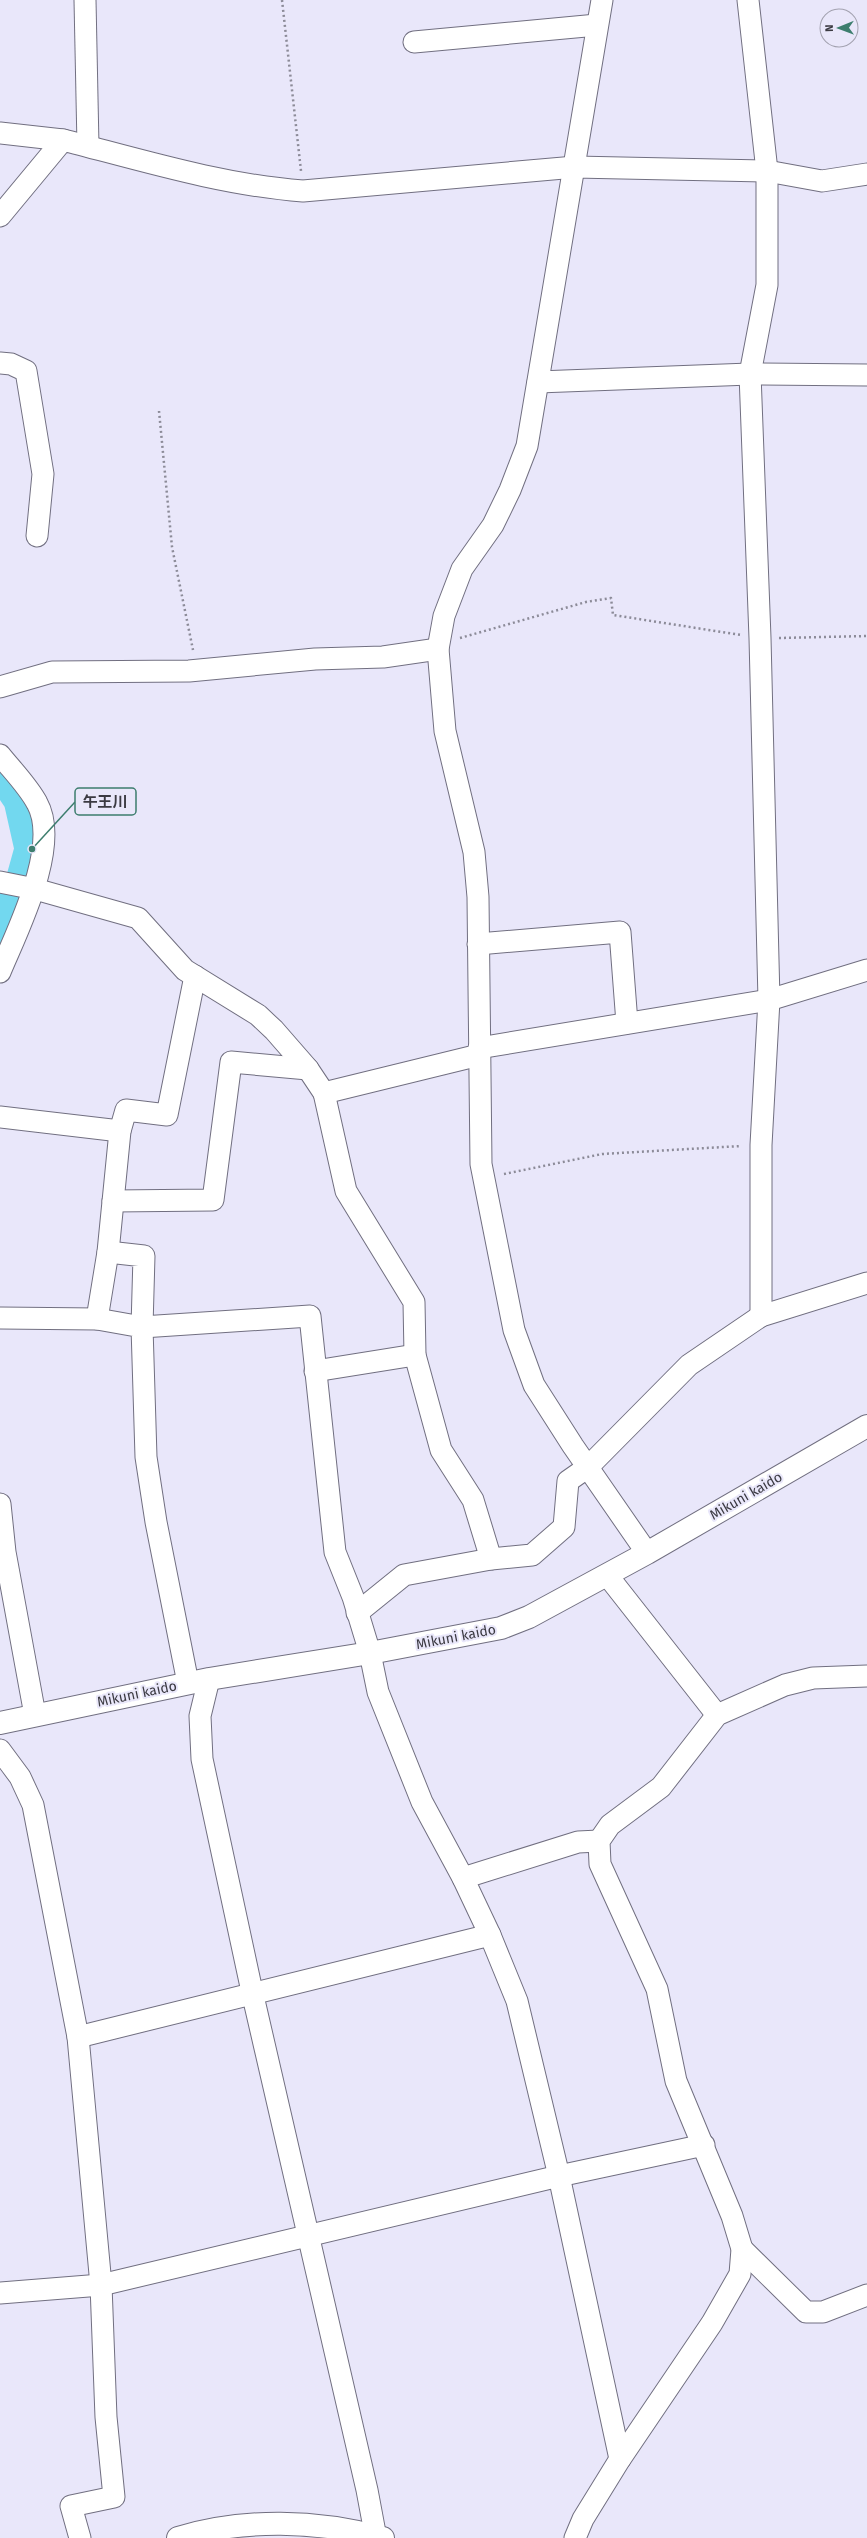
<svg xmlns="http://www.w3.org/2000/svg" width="867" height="2538" font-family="'Fira Sans','Noto Sans JP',sans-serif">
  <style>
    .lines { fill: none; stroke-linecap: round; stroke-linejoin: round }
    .river { stroke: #72d8ef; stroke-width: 35 }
    .street-casing { stroke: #716f80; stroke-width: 23 }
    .secondary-casing { stroke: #716f80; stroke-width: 24 }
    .path { stroke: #8c8b98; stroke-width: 2.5; stroke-dasharray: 2 3; stroke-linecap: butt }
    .street { stroke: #fff; stroke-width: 21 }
    .secondary { stroke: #fff; stroke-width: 22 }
    .labels { text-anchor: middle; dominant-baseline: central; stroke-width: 4; stroke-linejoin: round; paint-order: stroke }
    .street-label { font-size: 14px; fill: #3b3a42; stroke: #e9e7fa }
    .leader { fill: none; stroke: #3d7e6e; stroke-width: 1.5 }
    .callout-dot { fill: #3d7e6e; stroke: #e9e7fa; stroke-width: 1.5 }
    .callout { fill: #e9e7fa; stroke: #3d7e6e; stroke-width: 1.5 }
    .callout-label { font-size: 15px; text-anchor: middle; font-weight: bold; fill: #3b3a42 }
  </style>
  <rect width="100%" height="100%" fill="#e9e7fa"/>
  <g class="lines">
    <polyline class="river" points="0,768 21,800 32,849 22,885 0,932"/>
    <defs>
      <g id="street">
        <polyline points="85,0 88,146"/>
        <polyline points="602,0 527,446 510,490 493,525 462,569 444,616 438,649 445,731 474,852 478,897 481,1164 514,1330 534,1385 573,1446 647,1553"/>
        <polyline points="748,0 767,171 767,285 750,374 760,638 769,1000 761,1145 761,1316"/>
        <polyline points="414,42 597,25"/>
        <polyline points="0,133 63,140"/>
        <path d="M 0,216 L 63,140 C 141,160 222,185 303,191 L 575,167 L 767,171 L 822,181 L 867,174"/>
        <polyline points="0,363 11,364 26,371 43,474 37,536"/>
        <polyline points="538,382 750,374 867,375"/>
        <polyline points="0,687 52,672 189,671 315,659 383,657 438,649"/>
        <path d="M 0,755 C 12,770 28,786 37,803 C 61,846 17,931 0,972"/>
        <polyline points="0,882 35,889 138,918 185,970 258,1015 274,1030 308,1069 324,1093 479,1055"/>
        <polyline points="478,944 620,932 627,1023"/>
        <polyline points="479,1048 769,1000 867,970"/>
        <polyline points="324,1093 346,1191 414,1302 415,1355 441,1450 473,1500 491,1559"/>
        <polyline points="0,1117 120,1131"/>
        <polyline points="113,1201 213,1200 231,1062 308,1069"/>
        <polyline points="108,1252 144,1256 142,1327 310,1316 335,1552 353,1597 370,1653 378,1692 422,1802 463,1878 490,1935 517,2001 559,2176 620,2459"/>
        <polyline points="0,1318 97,1319 142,1327 146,1457 156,1522 188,1683"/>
        <polyline points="97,1319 108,1252 120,1131 126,1110 167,1115 195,976"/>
        <polyline points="315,1371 415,1355"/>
        <polyline points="0,1504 5,1552 35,1715"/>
        <polyline points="607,1575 717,1715"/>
        <polyline points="357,1613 404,1575 491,1559 532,1555 564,1527 568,1481 588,1467 689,1365 761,1316 867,1283"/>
        <polyline points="209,1679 200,1716 202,1759 253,1996 367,2490 376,2538"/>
        <polyline points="0,1750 20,1777 33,1805 78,2037 101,2285 106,2417 114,2497 71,2506 80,2538"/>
        <polyline points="463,1878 578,1842 599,1841"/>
        <polyline points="78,2037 490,1935"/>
        <polyline points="742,2249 806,2312 823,2312 867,2295"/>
        <polyline points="0,2293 101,2285 559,2176 704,2145"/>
        <polyline points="575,2538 583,2519 620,2459 712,2323 740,2274 742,2249 732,2216 676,2081 657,1989 600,1864 599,1841 610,1825 661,1787 717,1715 785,1685 813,1678 867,1676"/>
      </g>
      <g id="secondary">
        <polyline points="0,1723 209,1679 370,1653 501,1628 529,1617 647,1553 867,1426"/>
        <path d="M 178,2538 C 244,2518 317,2520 383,2538"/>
      </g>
    </defs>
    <use href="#street" class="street-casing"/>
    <use href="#secondary" class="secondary-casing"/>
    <g class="path">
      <polyline points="282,0 301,171"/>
      <polyline points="159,411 172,547 193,650"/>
      <polyline points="460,638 586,602 611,598 613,615 741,635"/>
      <polyline points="779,638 867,636"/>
      <polyline points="504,1174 602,1154 741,1146"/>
    </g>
    <use href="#street" class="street"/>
    <use href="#secondary" class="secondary"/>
  </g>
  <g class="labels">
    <g class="street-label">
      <text transform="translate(746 1496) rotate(-30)">Mikuni kaido</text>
      <text transform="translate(456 1637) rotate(-11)">Mikuni kaido</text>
      <text transform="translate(137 1694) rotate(-12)">Mikuni kaido</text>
    </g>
  </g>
  <path class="leader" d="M32 849L75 802"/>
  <circle class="callout-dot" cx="32" cy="849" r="4"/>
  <rect class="callout" x="75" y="788" width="61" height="27" rx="4"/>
  <g class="callout-label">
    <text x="105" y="807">午王川</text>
  </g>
  <g transform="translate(839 28) rotate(269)"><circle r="19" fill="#e9e7fa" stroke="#a3a2b0"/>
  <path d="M0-3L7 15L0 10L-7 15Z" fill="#3d7e6e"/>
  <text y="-6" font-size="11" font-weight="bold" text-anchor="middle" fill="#3b3a42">N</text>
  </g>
</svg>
